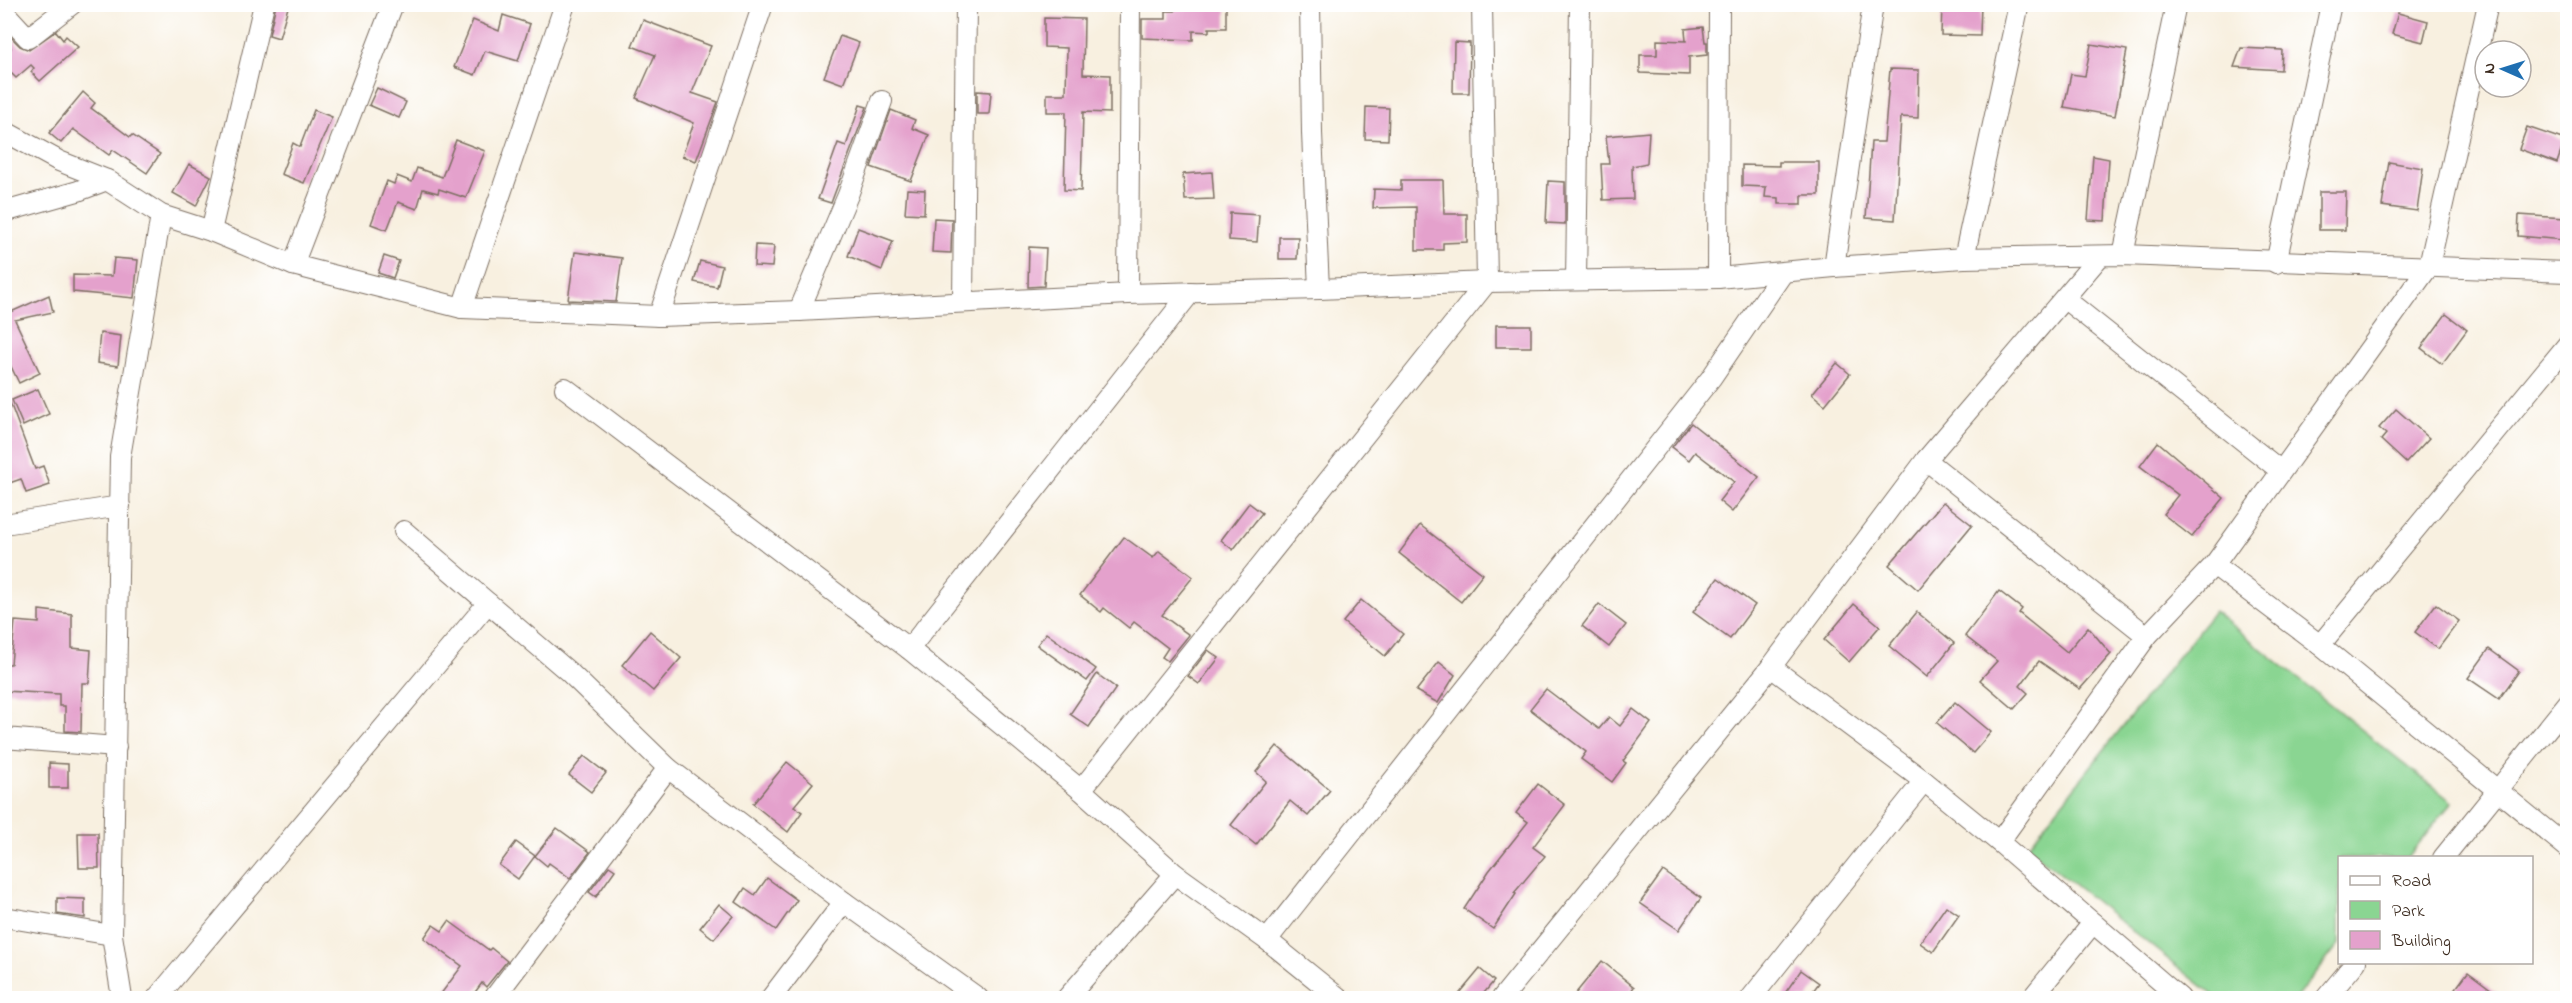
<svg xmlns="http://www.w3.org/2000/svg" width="2572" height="1003" font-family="'Indie Flower',sans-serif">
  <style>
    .green { fill: #8ad592; stroke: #628058; stroke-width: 1.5 }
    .building { fill: #e4a1cc }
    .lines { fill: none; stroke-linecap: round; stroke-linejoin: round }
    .minor-casing { stroke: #7d6f62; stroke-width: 22 }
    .minor { stroke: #fff; stroke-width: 20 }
  </style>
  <rect width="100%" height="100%" fill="#fff"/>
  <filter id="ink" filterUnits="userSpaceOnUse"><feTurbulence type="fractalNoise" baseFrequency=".0167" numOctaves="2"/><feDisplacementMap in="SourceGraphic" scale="12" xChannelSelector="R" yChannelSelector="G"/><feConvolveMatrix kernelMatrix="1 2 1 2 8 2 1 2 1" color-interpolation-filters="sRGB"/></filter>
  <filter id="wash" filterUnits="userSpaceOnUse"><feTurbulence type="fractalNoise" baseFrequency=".008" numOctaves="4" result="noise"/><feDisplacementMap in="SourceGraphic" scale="24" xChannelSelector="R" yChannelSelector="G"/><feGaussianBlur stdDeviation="1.35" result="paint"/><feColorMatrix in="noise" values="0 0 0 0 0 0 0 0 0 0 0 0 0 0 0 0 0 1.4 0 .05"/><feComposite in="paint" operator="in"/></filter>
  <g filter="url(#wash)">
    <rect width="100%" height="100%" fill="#f8f0e0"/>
    <polygon class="green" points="2214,611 2452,802 2408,857 2340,858 2339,944 2296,998 2217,998 2027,847"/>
    <g id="blocks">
      <g class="building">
        <polygon points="276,4 289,4 279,38 269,35"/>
        <polygon points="1175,4 1226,4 1226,28 1209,28 1209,32 1193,31 1193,40 1142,38 1142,19 1166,19 1166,11 1175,11"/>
        <polygon points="1942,4 1981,4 1980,36 1941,35"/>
        <polygon points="2398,13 2428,21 2423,42 2392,34"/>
        <polygon points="503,15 530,24 518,61 485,51 475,75 454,67 473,20 499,31"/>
        <polygon points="1044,18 1084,19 1083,74 1110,75 1110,113 1083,112 1081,191 1064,190 1066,112 1047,112 1047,94 1066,94 1067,48 1044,47"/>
        <polygon points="643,20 711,46 692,93 718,102 696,161 682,156 694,123 636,98 655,55 632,46"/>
        <polygon points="1703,27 1705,42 1707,42 1707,55 1689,57 1689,75 1640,73 1640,55 1657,55 1657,40 1686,41 1685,29"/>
        <polygon points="56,31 63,40 66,36 78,47 40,81 31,72 34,68 31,65 16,78 4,66 4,55 11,48 4,41 9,35 20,46 29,50"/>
        <polygon points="840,36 859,43 843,84 824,77"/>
        <polygon points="1454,42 1470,43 1469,93 1453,93"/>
        <polygon points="2091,44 2127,50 2115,116 2064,107 2071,74 2085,76"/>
        <polygon points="2241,48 2282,50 2281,70 2234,67"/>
        <polygon points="1890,69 1919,70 1918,118 1901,117 1895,220 1866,218 1871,142 1884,142"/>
        <polygon points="377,88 406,102 399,118 369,105"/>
        <polygon points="977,91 991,92 989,114 977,114"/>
        <polygon points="83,92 95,103 91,108 130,137 132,135 160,154 147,173 113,150 109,155 73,129 61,143 49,133"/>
        <polygon points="860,105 867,107 831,203 818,199 838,143 846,146"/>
        <polygon points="1366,107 1389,108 1388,140 1365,139"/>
        <polygon points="314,110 332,117 304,183 281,174 293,143 300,147"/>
        <polygon points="891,110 915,120 912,128 929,135 911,181 871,167"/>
        <polygon points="2527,127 2565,140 2557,163 2519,149"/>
        <polygon points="1649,132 1647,163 1632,166 1633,199 1603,200 1601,164 1609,164 1606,136"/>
        <polygon points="456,140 485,151 466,198 439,189 438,193 423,189 417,209 398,202 387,230 371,224 387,181 394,184 397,176 412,182 417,168 442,177"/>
        <polygon points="2093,156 2109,159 2105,221 2088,220"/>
        <polygon points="1779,162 1819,162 1819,195 1802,195 1802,204 1779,204 1779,198 1765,197 1766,187 1742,186 1742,165 1779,166"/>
        <polygon points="2389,162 2423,168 2417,211 2382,206"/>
        <polygon points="189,164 211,176 196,206 173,193"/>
        <polygon points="1212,172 1214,199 1185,200 1183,174"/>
        <polygon points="1401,180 1443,180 1444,214 1467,214 1467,242 1443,243 1443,250 1416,250 1416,207 1373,208 1374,189 1401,190"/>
        <polygon points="1548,181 1565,182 1565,224 1546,223"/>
        <polygon points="907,189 925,190 924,214 905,213"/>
        <polygon points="2319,192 2346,192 2345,230 2319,230"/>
        <polygon points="1230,213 1259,215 1257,242 1229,240"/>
        <polygon points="2519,215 2565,218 2563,240 2518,236"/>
        <polygon points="934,218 952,219 951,253 932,252"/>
        <polygon points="858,228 893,241 882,270 848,256"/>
        <polygon points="1279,237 1298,237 1297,259 1279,259"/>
        <polygon points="755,245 774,246 772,267 754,266"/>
        <polygon points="1029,247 1046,248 1044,286 1028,287"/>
        <polygon points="575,252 622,258 616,302 568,300"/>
        <polygon points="384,256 399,261 393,278 378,273"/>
        <polygon points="114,258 138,260 134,298 73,292 73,275 112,276"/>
        <polygon points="700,261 722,266 717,287 694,282"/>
        <polygon points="49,295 53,312 15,320 40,373 19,383 4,352 4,297 11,312"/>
        <polygon points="2446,314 2467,330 2442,364 2421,348"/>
        <rect x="1496" y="325" width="35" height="22"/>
        <polygon points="100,333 121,336 118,366 97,363"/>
        <polygon points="1837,363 1850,374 1825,405 1812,394"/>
        <polygon points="38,389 49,414 23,426 12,400"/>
        <polygon points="6,392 35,469 43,466 50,485 26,493 21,479 4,485 4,393"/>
        <polygon points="2396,409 2429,438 2406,463 2381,440 2386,434 2379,428"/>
        <polygon points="1691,423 1759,477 1732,512 1719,501 1734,482 1695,452 1689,460 1672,447"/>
        <polygon points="2158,442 2224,498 2192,537 2163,514 2178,495 2140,466"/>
        <polygon points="1943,502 1972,525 1918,590 1889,565"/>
        <polygon points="1249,503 1262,513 1233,550 1221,540"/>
        <polygon points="1420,525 1483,574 1461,602 1399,553"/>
        <polygon points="1124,537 1153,558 1159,551 1193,577 1162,615 1189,635 1168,661 1162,657 1168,648 1134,622 1129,628 1104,608 1101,612 1080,595"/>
        <polygon points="1718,578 1755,605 1730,639 1693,612"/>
        <polygon points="1999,591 2022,609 2019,613 2067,652 2088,627 2111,654 2080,689 2039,661 2020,686 2028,693 2014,709 1980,680 1997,661 1965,636"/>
        <polygon points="1361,600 1403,634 1385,656 1343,622"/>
        <polygon points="1599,604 1626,625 1609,647 1582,626"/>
        <polygon points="1854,604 1880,626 1849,662 1824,640"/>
        <polygon points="2436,604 2459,621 2438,649 2415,632"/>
        <polygon points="39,610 72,614 72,648 91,650 89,683 82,683 81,732 65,731 65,706 59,706 59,694 4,691 5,664 11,664 15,621 39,623"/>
        <polygon points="1917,612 1954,643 1927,677 1889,646"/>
        <polygon points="650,631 681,658 653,691 622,665"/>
        <polygon points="1046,633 1096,669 1087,681 1037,645"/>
        <polygon points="2489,649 2519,671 2499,699 2468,678"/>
        <polygon points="1208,650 1219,658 1199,684 1188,676"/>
        <polygon points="1439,662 1455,675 1438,703 1416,691"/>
        <polygon points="1097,674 1116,688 1089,727 1070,714"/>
        <polygon points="1546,689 1599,729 1609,717 1620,726 1633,709 1651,723 1623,761 1626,763 1612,782 1581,759 1586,752 1530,709"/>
        <polygon points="1955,702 1991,732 1973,753 1937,723"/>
        <polygon points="1277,746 1330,790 1308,816 1290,801 1256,845 1231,825 1266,781 1256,772"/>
        <polygon points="584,756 606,773 591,792 569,775"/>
        <polygon points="787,762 813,783 794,806 802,812 788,832 753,804"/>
        <polygon points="49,763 68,764 68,788 49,788"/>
        <polygon points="1538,784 1565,805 1533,847 1545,856 1514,893 1516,894 1493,929 1464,909 1489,871 1528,822 1516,813"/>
        <polygon points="557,828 590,852 570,878 549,863 547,866 535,856"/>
        <polygon points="78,833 98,833 99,868 79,868"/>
        <polygon points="516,842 535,856 518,879 499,865"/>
        <polygon points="609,866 615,870 596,897 589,892"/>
        <polygon points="1663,871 1701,898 1679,930 1640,903"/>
        <polygon points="767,878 797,900 776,930 736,902 745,888 755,895"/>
        <polygon points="57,898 85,899 85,918 57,914"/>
        <polygon points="719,904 733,916 714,939 700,928"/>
        <polygon points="1946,906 1959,915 1933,952 1920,943"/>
        <polygon points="449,921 489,950 491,948 507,961 486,987 482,983 470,999 437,999 462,966 424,938 433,925 442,931"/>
        <polygon points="1602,961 1634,987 1625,999 1571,999"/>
        <polygon points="1480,969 1494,981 1479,999 1455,999"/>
        <polygon points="1801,970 1819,983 1807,999 1781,999"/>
        <polygon points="2468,972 2504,999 2448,999"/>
      </g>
    </g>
  </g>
  <g filter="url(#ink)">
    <use href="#blocks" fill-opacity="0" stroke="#7d6f62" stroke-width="1.5"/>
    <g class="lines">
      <defs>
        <g id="minor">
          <polyline points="1310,4 1312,133 1319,289"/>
          <polyline points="4,12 28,38 72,4"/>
          <polyline points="4,131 59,161 107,180 161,215 211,231 293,265 462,308 659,316 799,311 1128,294 1319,289 1487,282 1718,278 1834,267 1964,258 2123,255 2568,272"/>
          <polyline points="4,212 78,191 107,180"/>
          <polyline points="211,231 264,4"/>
          <polyline points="2123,255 2176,4"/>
          <polyline points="1964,258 2019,4"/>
          <polyline points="2276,263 2331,4"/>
          <polyline points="293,265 393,4"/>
          <polyline points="1834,267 1873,4"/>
          <polyline points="1718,278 1719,4"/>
          <polyline points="1576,280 1580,4"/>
          <polyline points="1128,294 1130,4"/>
          <polyline points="2065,299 2281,471"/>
          <polyline points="963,302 966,4"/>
          <polyline points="462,308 565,4"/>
          <polyline points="799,311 848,195 882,101"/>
          <polyline points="659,316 763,4"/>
          <polyline points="565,388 909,649 1081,790 1175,874 1267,940 1339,998"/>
          <polyline points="1926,460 2147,636"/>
          <polyline points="4,524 120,506"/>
          <polyline points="404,531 570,673 668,768 844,902 978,998"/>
          <polyline points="2214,565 2320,645 2568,848"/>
          <polyline points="2320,645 2568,344"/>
          <polyline points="909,649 1191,292"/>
          <polyline points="1771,667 1924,781 1999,842 2180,998"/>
          <polyline points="4,738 116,747"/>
          <polyline points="1081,790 1487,282 1482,4"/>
          <polyline points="1999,842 2147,636 2214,565 2429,266 2488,4"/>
          <polyline points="2443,858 2568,703"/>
          <polyline points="4,917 112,935"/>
          <polyline points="1267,940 1711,378 1782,274"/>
          <polyline points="122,998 112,935 120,457 161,215"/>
          <polyline points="157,998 488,603"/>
          <polyline points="494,998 668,768"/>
          <polyline points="771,998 844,902"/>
          <polyline points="1067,998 1175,874"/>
          <polyline points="1502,998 1771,667 1926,460 2100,256"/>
          <polyline points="1751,998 1924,781"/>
          <polyline points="2032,998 2093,923"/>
          <polyline points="2326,998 2356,962"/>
        </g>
      </defs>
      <use href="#minor" class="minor-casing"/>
      <use href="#minor" class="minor"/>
    </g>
  </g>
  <rect width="2572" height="1003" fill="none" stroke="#fff" stroke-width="24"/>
  <rect x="2338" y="856" width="195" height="108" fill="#ffffff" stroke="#b1aaa5" stroke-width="1.5"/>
  <rect x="2350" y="876" width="30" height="9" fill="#ffffff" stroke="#b1aaa5" stroke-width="1.5"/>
  <text x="2392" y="886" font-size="18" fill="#3b2a1e">Road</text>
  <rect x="2350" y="901" width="30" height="18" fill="#8ad592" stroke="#b1aaa5" stroke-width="1.5"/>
  <text x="2392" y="916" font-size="18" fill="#3b2a1e">Park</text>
  <rect x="2350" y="931" width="30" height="18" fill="#e4a1cc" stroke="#b1aaa5" stroke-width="1.5"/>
  <text x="2392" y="946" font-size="18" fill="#3b2a1e">Building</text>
  <g transform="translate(2503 69) rotate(273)"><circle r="28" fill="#ffffff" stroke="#b1aaa5" stroke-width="1.5"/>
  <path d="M0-4.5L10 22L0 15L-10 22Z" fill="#1f6fb2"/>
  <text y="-9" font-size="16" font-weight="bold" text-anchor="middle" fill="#3b2a1e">N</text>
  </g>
</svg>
